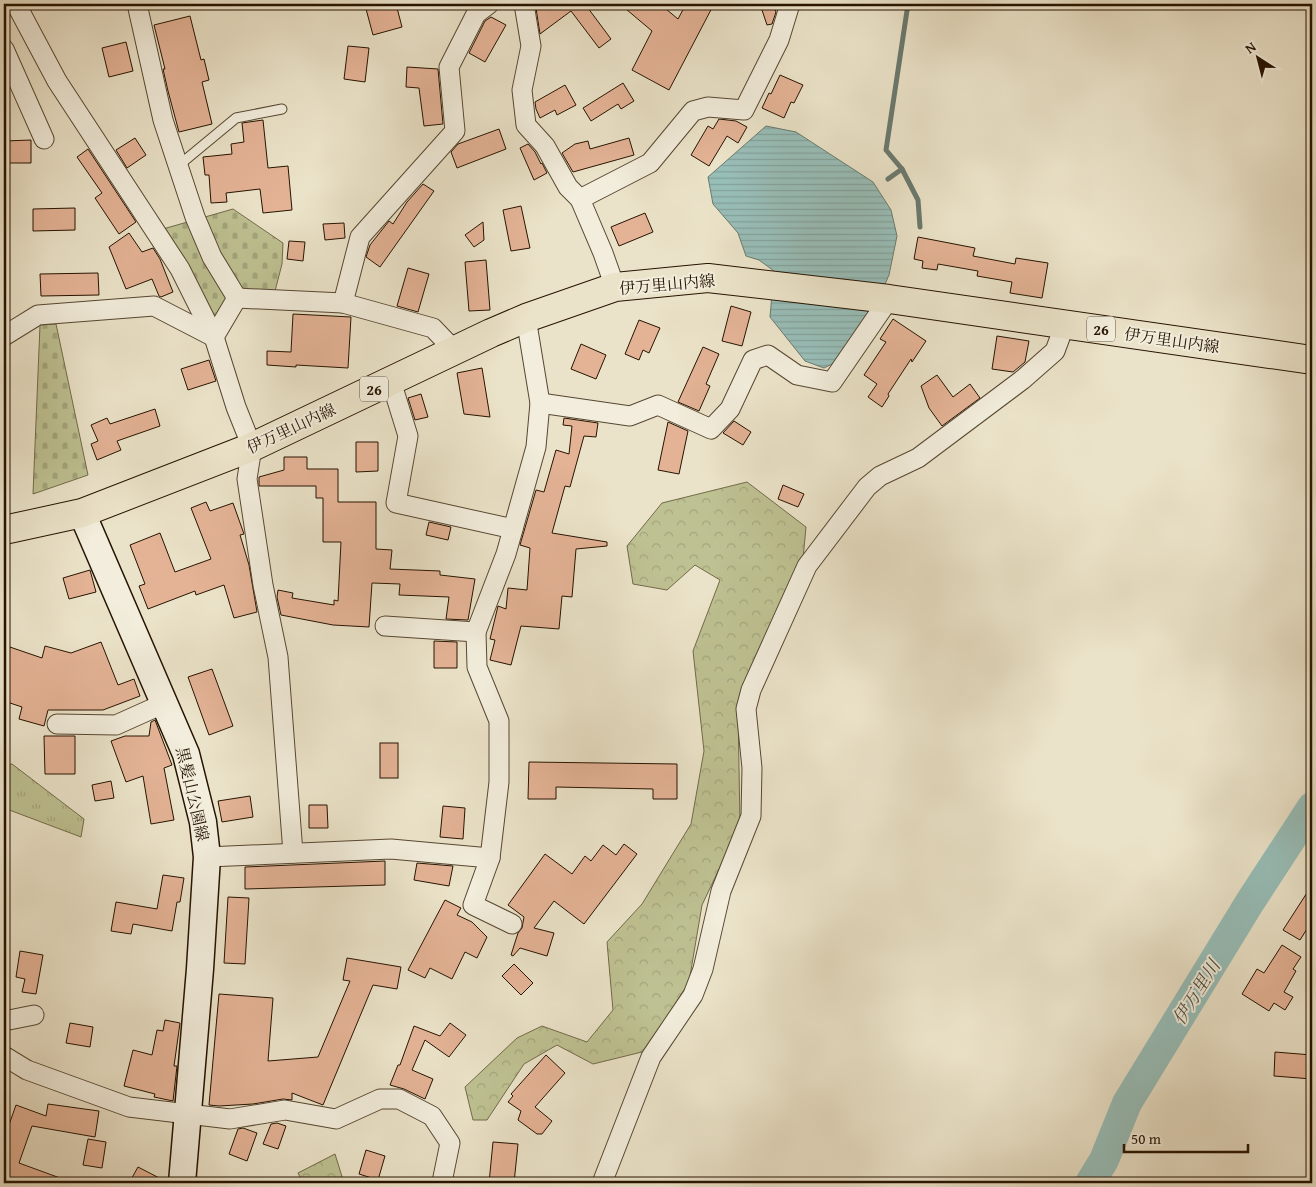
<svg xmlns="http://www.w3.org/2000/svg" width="1316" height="1187" font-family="'Gentium Book Plus','Noto Serif JP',serif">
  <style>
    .grass { fill: url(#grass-tufts); stroke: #726a49 }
    .forest { fill: url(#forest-crowns); stroke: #726a49 }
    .cemetery { fill: url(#cemetery-stones); stroke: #726a49 }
    .water { fill: url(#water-rules); stroke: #6a7a6e }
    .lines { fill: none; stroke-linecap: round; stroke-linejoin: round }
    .stream { stroke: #6a7a6e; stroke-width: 5 }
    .river { stroke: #98beb8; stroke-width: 30 }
    .building { fill: #e4b396; stroke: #261300 }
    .service-casing { stroke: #574732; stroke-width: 11 }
    .minor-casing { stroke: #574732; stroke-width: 21 }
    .secondary-casing { stroke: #261300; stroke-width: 29 }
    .primary-casing { stroke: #261300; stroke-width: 30 }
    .service { stroke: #f2eddc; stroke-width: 9 }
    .minor { stroke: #f2eddc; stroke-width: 19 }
    .secondary { stroke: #f2eddc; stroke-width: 26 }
    .primary { stroke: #ebe3c9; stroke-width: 28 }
    .labels { text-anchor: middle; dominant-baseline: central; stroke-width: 4; stroke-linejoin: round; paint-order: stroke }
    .shield { fill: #f2eddc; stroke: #635442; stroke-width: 1 }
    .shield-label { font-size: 15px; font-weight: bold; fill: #261300 }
    .street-label { font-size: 16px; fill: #261300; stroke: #f2eddc }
    .water-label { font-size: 18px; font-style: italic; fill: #4e4f40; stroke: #f2eddc }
  </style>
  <defs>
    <pattern id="grass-tufts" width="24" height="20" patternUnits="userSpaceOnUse" patternTransform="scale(1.25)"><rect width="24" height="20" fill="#bec192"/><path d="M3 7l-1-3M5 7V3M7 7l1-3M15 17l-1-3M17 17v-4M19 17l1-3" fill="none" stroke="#a3a57c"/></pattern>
    <pattern id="forest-crowns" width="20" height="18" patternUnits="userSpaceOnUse" patternTransform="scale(1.25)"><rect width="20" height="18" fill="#bec192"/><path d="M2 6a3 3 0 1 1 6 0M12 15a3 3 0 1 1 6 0" fill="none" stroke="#a3a57c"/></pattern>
    <pattern id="cemetery-stones" width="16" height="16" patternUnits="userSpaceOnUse" patternTransform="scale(1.25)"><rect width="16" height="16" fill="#bec192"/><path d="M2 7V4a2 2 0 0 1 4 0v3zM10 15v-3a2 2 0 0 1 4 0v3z" fill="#a3a57c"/></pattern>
    <pattern id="water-rules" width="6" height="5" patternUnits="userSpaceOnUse" patternTransform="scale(1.25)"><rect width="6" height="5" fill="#98beb8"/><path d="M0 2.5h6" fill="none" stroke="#83a29c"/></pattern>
  </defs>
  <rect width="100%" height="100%" fill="#ebe3c9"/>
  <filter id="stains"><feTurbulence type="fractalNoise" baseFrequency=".004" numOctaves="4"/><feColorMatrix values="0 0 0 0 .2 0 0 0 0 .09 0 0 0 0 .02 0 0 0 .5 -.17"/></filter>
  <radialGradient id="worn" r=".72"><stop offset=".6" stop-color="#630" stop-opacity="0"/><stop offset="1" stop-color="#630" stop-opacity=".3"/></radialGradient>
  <polygon class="grass" points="12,764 84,819 81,837 4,808 4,765"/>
  <g class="forest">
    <polygon points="747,482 806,527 803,559 738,708 740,825 702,905 689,982 646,1051 593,1064 557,1045 524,1064 487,1120 473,1120 465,1087 517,1038 542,1026 587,1042 613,1010 607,942 642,904 691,824 704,751 693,651 720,580 695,565 667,590 633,584 627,546 662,503"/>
    <polygon points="335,1154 344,1183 303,1183 298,1173"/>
  </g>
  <g class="cemetery">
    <polygon points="233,209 283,243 282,264 274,295 214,318 163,229"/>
    <polygon points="56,324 88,475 33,494 40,325"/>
  </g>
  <polygon class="water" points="766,126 796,132 873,182 891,210 897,236 889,275 872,314 838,361 824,368 805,361 770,317 774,271 759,260 746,256 738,233 713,204 708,177"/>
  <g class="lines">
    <g class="stream">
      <polyline points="908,4 886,150 902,169 918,200 920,227"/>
      <polyline points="888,179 902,169"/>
    </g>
    <polyline class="river" points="1090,1183 1104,1160 1127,1103 1250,902 1312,807"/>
  </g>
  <g class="building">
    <polygon points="384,4 396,4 402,27 373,35 366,9"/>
    <polygon points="542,4 585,4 611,39 599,48 571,11 540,34 536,8"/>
    <polygon points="620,4 660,4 678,19 686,4 714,4 669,90 632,70 652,31"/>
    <polygon points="760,4 773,4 776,12 772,24 767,25"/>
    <polygon points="190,16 201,60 204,59 209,80 202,82 212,124 179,132 168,91 163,69 165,69 154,25"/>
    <polygon points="491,17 506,25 485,62 469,53 485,21"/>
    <polygon points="126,42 133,71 109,77 102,48"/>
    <polygon points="348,46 369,48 365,82 344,79"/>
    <polygon points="407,67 438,69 443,124 424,126 419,88 406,87"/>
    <polygon points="780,75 803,85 794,103 791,102 784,118 762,108 769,93 771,94"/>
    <polygon points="623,83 634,101 621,109 618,104 591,121 583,108"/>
    <polygon points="565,85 576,105 557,115 555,110 540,118 536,109 535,102"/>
    <polygon points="719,119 736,121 747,127 738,143 727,136 709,166 691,155 708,126 713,129"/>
    <polygon points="263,120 268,168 288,166 292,210 263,213 260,189 226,193 227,202 211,203 209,175 205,175 203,157 232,154 231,144 244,142 242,123"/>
    <polygon points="499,129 506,149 457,168 451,152 458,144"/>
    <polygon points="135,138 146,155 127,168 116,150"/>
    <polygon points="629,138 634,155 573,172 562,153 575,144 588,141 590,149"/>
    <polygon points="31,140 31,163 4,163 4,141"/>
    <polygon points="528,144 535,152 541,164 542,163 547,173 534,180 520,148"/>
    <polygon points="88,149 136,222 119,234 95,198 102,193 77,157"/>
    <polygon points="423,184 434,191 380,267 366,257 370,245 389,221 393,224 407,202"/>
    <polygon points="521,206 530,248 511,251 503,210"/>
    <polygon points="75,208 75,230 33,231 33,209"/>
    <polygon points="645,213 653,232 619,246 611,227"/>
    <polygon points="483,222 484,240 474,247 465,235"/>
    <polygon points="344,223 345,238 325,240 323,224"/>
    <polygon points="129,233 142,252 153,248 160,259 173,292 161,297 159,296 152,279 126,289 109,247"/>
    <polygon points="918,237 975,248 973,256 1015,264 1016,258 1048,263 1042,298 1010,293 1012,282 977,276 978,271 938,264 937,270 922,268 923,261 914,259"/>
    <polygon points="289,241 305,242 303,261 287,259"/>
    <polygon points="486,260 490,310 469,311 465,262"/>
    <polygon points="408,268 429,274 418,312 397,306"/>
    <polygon points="98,273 99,295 41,296 40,274"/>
    <polygon points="731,306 751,312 742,346 722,341"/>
    <polygon points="293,314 351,317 348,368 296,365 296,367 267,365 267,351 291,352"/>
    <polygon points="893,319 926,341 912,362 911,359 888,394 889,396 882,407 868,397 877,384 864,375 886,342 880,339"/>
    <polygon points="639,320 660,328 649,353 643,350 639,360 625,354"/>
    <polygon points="997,336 1029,341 1025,362 1013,372 992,369"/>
    <polygon points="581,344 606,355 596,379 571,369"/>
    <polygon points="703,347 719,354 706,384 710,386 699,411 678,402"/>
    <polygon points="209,360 216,381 188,390 181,369"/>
    <polygon points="482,368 490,417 464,414 457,373"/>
    <polygon points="937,375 953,397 970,384 980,398 942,426 929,408 921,386"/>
    <polygon points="421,394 428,417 415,420 408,398"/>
    <polygon points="155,409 160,426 117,441 121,450 97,460 91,444 98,441 91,425 107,418 110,424"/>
    <polygon points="564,418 598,423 596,437 584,436 570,487 565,486 552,533 607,542 607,546 576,549 572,597 562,596 559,629 521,626 511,665 490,660 495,640 490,639 498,606 506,609 508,588 527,590 530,548 520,545 536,490 544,492 556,450 569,454 572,426 563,425"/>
    <polygon points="734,421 751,432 743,445 723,433"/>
    <polygon points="668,422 688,431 679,474 658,470"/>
    <polygon points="356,442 378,442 378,471 356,472"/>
    <polygon points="284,457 307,457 307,469 338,469 338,502 376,502 376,549 392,550 390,569 440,571 440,575 475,579 468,620 446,619 449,597 399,595 400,584 372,583 369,627 333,625 281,615 277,597 278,590 293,593 292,598 334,605 334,600 338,601 341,542 323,542 323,498 316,498 316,486 259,486 259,477 284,470"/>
    <polygon points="783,485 804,494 798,507 778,499"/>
    <polygon points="206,502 210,511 233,503 244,534 240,535 249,565 257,612 234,618 224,585 196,595 195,591 148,609 139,586 145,584 130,545 160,533 175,572 211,559 191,508"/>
    <polygon points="429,522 451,527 448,540 426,535"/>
    <polygon points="90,570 96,592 69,599 63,578"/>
    <polygon points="434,641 457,642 457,668 434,668"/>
    <polygon points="101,642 118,685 134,679 140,696 103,710 48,710 44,726 19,719 22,707 4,701 4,645 42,658 45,646 71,653"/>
    <polygon points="212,669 233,726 209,735 188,677"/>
    <polygon points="155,720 172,765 164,768 174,820 151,824 143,776 126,782 111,741 125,736 149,736 151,722"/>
    <polygon points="44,736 75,736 75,774 45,774"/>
    <rect x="380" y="743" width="18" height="35"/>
    <polygon points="529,762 677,764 677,799 653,799 653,789 556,787 556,799 528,799"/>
    <polygon points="111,781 114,798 95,801 92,785"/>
    <polygon points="250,796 253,817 222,822 218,801"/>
    <polygon points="309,805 327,805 328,828 309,828"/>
    <polygon points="443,806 465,808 463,839 440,837"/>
    <polygon points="624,844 637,854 584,924 554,901 534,928 554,933 547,956 520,948 513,956 511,955 518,933 522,928 524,917 508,905 545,854 572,874 585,856 591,861 603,845 616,855"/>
    <polygon points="385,861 385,885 245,889 245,867"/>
    <polygon points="417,863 453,866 449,886 414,880"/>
    <polygon points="163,875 184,878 180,902 177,902 172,931 133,924 131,934 111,931 116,902 157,909"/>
    <polygon points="1312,885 1312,921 1300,940 1283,930"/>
    <polygon points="228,897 249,898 245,964 224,963"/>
    <polygon points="445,900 461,908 457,915 472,922 487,937 477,958 465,952 452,979 430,968 425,978 408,970"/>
    <polygon points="1282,945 1301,957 1293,969 1296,971 1284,992 1293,997 1285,1010 1274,1003 1269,1011 1242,994 1257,969 1264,973"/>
    <polygon points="20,951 43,955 36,994 22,992 25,979 16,977"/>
    <polygon points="347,958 401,967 397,989 373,985 323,1105 292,1093 292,1100 283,1099 253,1104 219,1106 209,1105 219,994 273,998 268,1061 318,1057 350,981 343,980"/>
    <polygon points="514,964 533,983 521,995 502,976"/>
    <polygon points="165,1020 180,1023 174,1066 177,1066 173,1101 154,1097 155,1094 124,1086 133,1050 152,1055 157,1030 163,1031"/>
    <polygon points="70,1023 93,1027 90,1047 66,1043"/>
    <polygon points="450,1023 466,1035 449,1057 425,1040 412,1070 433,1079 425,1099 404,1089 390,1085 398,1065 400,1065 414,1026 440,1036"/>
    <polygon points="1275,1052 1312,1055 1312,1079 1274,1076"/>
    <polygon points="546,1055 565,1073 535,1107 552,1121 542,1134 537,1134 518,1120 521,1111 508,1102 513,1096 511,1094"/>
    <polygon points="48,1104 99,1111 95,1137 32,1126 19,1163 71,1182 71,1183 20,1183 4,1177 4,1139 16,1105 46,1116"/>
    <polygon points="277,1123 286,1126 278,1149 263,1144 271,1124"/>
    <polygon points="243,1128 257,1133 247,1161 229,1154 238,1129"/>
    <polygon points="88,1139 106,1142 102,1168 83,1165"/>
    <polygon points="493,1142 518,1144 514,1183 489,1183"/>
    <polygon points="366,1150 385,1156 378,1180 359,1174"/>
    <polygon points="138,1167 167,1182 167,1183 129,1183"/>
  </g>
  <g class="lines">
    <defs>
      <polyline id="service" points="178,166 236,118 282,109"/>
      <g id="minor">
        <polyline points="16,4 57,81 180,269 214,337 236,407 252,447 247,479 263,585 278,657 293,853"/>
        <polyline points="137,4 163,120 195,217 212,257 237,298 214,337"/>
        <polyline points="524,4 531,46 522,90 526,125 545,146 568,187 580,199"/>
        <polyline points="4,49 44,139"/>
        <polyline points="615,287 603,253 580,199 650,163 693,111 708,107 744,110 779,40 790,4"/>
        <polyline points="237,298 343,303 433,328 454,350"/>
        <polyline points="343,303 360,237 455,131 449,67 476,14 489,4"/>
        <polyline points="4,336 38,315 154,306 214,337"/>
        <polyline points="391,381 408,436 396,503 513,529"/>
        <polyline points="540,403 630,416 658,405 711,429 730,409 753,360 768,355 797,375 832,382 889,299"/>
        <polyline points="385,626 476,632"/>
        <polyline points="57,724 116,725 165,703"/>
        <polyline points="207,857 391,849 490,858 499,782 499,721 477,667 476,632 506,554 536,447 540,403 526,318"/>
        <polyline points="490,858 473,905 512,924"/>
        <polyline points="4,1021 34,1015"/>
        <polyline points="4,1056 27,1070 129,1107 230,1119 285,1110 336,1119 380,1099 399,1099 432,1116 450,1143 442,1182 444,1183"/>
        <polyline points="602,1183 651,1057 693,995 703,969 721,891 751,816 752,768 746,709 751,690 807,566 867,487 880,476 918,458 1022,380 1055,351 1065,324"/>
      </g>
      <polyline id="secondary" points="82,513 186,754 203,822 207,857 200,969 182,1183"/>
      <polyline id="primary" points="4,530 82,513 252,447 491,333 526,318 615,287 708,278 889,299 1312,360"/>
    </defs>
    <use href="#service" class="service-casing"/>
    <use href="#minor" class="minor-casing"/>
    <use href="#secondary" class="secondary-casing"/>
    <use href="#primary" class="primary-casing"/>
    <use href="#service" class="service"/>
    <use href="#minor" class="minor"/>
    <use href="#secondary" class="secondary"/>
    <use href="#primary" class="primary"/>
  </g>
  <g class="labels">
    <g class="shield">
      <rect x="1087" y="316.5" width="28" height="25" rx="4"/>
      <rect x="360" y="376.5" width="28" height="25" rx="4"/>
    </g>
    <g class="shield-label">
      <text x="1101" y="329">26</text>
      <text x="374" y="389">26</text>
    </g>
    <g class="street-label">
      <text transform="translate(667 284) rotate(-5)">伊万里山内線</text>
      <text transform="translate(1172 340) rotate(8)">伊万里山内線</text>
      <text transform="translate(291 428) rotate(-25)">伊万里山内線</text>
      <text transform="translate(193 794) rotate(77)">黒髪山公園線</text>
    </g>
    <g class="water-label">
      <text transform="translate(1196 992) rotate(-58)">伊万里川</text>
    </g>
  </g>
  <rect width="1316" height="1187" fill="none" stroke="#ebe3c9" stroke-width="20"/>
  <rect x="5" y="5" width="1306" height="1177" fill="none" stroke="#261300" stroke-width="2.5"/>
  <rect x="10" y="10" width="1296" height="1167" fill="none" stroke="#261300"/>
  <g transform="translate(1258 58) rotate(324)" stroke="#f2eddc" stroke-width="4" paint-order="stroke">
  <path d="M0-4L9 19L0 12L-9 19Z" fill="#261300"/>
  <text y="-8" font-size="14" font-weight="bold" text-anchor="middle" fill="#261300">N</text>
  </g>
  <path d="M1124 1144v8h124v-8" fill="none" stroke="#261300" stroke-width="2.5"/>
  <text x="1131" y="1144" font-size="15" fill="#261300" stroke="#f2eddc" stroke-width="4" paint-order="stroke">50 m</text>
  <rect width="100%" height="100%" filter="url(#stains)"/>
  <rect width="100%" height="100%" fill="url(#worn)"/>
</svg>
